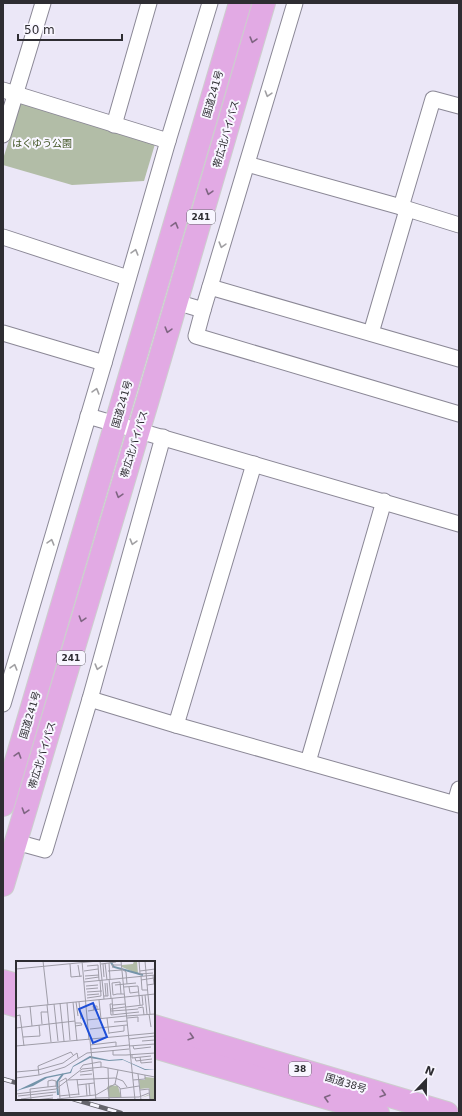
<svg xmlns="http://www.w3.org/2000/svg" width="462" height="1116" font-family="'DejaVu Sans','Noto Sans JP',sans-serif">
  <style>
    .green { fill: #b2bda7 }
    .lines { fill: none; stroke-linecap: round; stroke-linejoin: round }
    .minor-casing { stroke: #8b8896; stroke-width: 17 }
    .trunk-casing { stroke: #cdcdce; stroke-width: 24 }
    .minor { stroke: #fff; stroke-width: 15 }
    .trunk { stroke: #e2aae4; stroke-width: 22 }
    .rail-casing { stroke: #64636b; stroke-width: 4.5 }
    .rail { stroke: #f8f6ff; stroke-width: 3; stroke-dasharray: 9; stroke-linecap: butt }
    .oneway { stroke: #7f6582 }
    .oneway2 { stroke: #a1a0a3 }
    .labels { text-anchor: middle; dominant-baseline: central; stroke-width: 4; stroke-linejoin: round; paint-order: stroke }
    .shield { fill: #f8f6ff; stroke: #6b6970; stroke-width: 1 }
    .shield-label { font-size: 9px; font-weight: bold; fill: #2e2d32 }
    .street-label { font-size: 10px; fill: #2e2d32; stroke: #f8f6ff }
    .park-label { font-size: 10px; fill: #3e5221; stroke: #f8f6ff }
    .inset-river { fill: none; stroke: #7494a9; stroke-width: 2 }
    .inset-road { fill: none; stroke: #9f9da8; stroke-width: 1 }
    .view { fill: #1d4ed8; fill-opacity: 0.15; stroke: #1d4ed8; stroke-width: 2 }
    .inset-edge { fill: none; stroke: #2e2d32; stroke-width: 2 }
  </style>
  <rect width="100%" height="100%" fill="#ebe7f7"/>
  <polygon class="green" points="21,102 155,144 144,181 72,185 3,165 3,159"/>
  <g class="lines">
    <defs>
      <g id="minor">
        <polyline points="3,90 168,141"/>
        <polyline points="114,125 149,3"/>
        <polyline points="3,135 43,3"/>
        <polyline points="247,164 401,207 459,225"/>
        <polyline points="401,207 433,99 459,106"/>
        <polyline points="3,237 128,278"/>
        <polyline points="210,287 459,359"/>
        <polyline points="176,302 203,310 295,3"/>
        <polyline points="203,310 196,336 459,414"/>
        <polyline points="3,333 104,363"/>
        <polyline points="371,333 407,210"/>
        <polyline points="88,416 459,524"/>
        <polyline points="90,699 176,725 459,805"/>
        <polyline points="3,704 104,363 168,141 210,3"/>
        <polyline points="176,725 254,464"/>
        <polyline points="308,762 384,501"/>
        <polyline points="455,803 459,789"/>
        <polyline points="16,842 45,850 90,699 163,437"/>
      </g>
      <g id="trunk">
        <polyline points="3,805 240,3"/>
        <polyline points="3,885 149,396 264,3"/>
        <polyline points="3,981 17,985"/>
        <polyline points="3,1002 17,1006"/>
        <polyline points="154,1026 447,1113"/>
        <polyline points="154,1047 378,1113"/>
      </g>
    </defs>
    <use href="#minor" class="minor-casing"/>
    <use href="#trunk" class="trunk-casing"/>
    <use href="#minor" class="minor"/>
    <use href="#trunk" class="trunk"/>
    <defs>
      <g id="rail">
        <polyline points="3,1079 17,1083"/>
        <polyline points="73,1099 121,1113"/>
      </g>
    </defs>
    <use href="#rail" class="rail-casing"/>
    <use href="#rail" class="rail"/>
  </g>
  <defs><path id="oneway-chevron" d="M-2-3.5L2.5 0L-2 3.5" fill="none" stroke-width="1.6" stroke-linecap="round" stroke-linejoin="round"/></defs>
  <g class="oneway">
    <use href="#oneway-chevron" transform="translate(253 40) rotate(106)"/>
    <use href="#oneway-chevron" transform="translate(209 192) rotate(106)"/>
    <use href="#oneway-chevron" transform="translate(175 225) rotate(-74)"/>
    <use href="#oneway-chevron" transform="translate(168 330) rotate(106)"/>
    <use href="#oneway-chevron" transform="translate(119 495) rotate(107)"/>
    <use href="#oneway-chevron" transform="translate(82 619) rotate(107)"/>
    <use href="#oneway-chevron" transform="translate(18 755) rotate(-73)"/>
    <use href="#oneway-chevron" transform="translate(25 811) rotate(107)"/>
    <use href="#oneway-chevron" transform="translate(191 1037) rotate(17)"/>
    <use href="#oneway-chevron" transform="translate(383 1094) rotate(17)"/>
    <use href="#oneway-chevron" transform="translate(327 1098) rotate(-164)"/>
  </g>
  <g class="oneway2">
    <use href="#oneway-chevron" transform="translate(268 94) rotate(107)"/>
    <use href="#oneway-chevron" transform="translate(222 245) rotate(106)"/>
    <use href="#oneway-chevron" transform="translate(135 252) rotate(-74)"/>
    <use href="#oneway-chevron" transform="translate(96 391) rotate(-74)"/>
    <use href="#oneway-chevron" transform="translate(51 542) rotate(-74)"/>
    <use href="#oneway-chevron" transform="translate(133 542) rotate(106)"/>
    <use href="#oneway-chevron" transform="translate(14 667) rotate(-74)"/>
    <use href="#oneway-chevron" transform="translate(98 667) rotate(106)"/>
  </g>
  <g class="labels">
    <g class="shield">
      <rect x="187" y="210" width="28" height="14" rx="3"/>
      <rect x="57" y="651" width="28" height="14" rx="3"/>
      <rect x="289" y="1062" width="22" height="14" rx="3"/>
    </g>
    <g class="shield-label">
      <text x="201" y="217">241</text>
      <text x="71" y="658">241</text>
      <text x="300" y="1069">38</text>
    </g>
    <g class="street-label">
      <text transform="translate(213 94) rotate(-74)">国道241号</text>
      <text transform="translate(226 134) rotate(-74)">帯広北バイパス</text>
      <text transform="translate(122 404) rotate(-74)">国道241号</text>
      <text transform="translate(134 444) rotate(-73)">帯広北バイパス</text>
      <text transform="translate(30 715) rotate(-73)">国道241号</text>
      <text transform="translate(42 755) rotate(-73)">帯広北バイパス</text>
      <text transform="translate(346 1083) rotate(17)">国道38号</text>
    </g>
    <g class="park-label">
      <text x="42" y="143">はくゆう公園</text>
    </g>
  </g>
  <g transform="translate(16 961)">
    <rect width="139" height="139" fill="#ebe7f7"/>
    <path d="M 118,0 L 121,0 L 122,13 L 106,6 L 106,4 L 117,3 ZM 129,116 L 139,117 L 139,139 L 134,139 L 134,134 L 125,137 L 134,133 L 133,127 L 124,128 L 123,119 L 129,119 ZM 95,124 L 102,125 L 105,136 L 93,137 L 91,126 Z" fill="#b2bda7"/>
    <path d="M 74,95 L 93,99 L 106,98 L 129,108 L 139,108 L 129,109 L 107,99 L 93,100 L 74,97 L 57,106 L 55,112 L 31,117 L 17,125 L 0,130 L 29,116 L 54,111 L 57,105 Z" fill="#7494a9"/>
    <path class="inset-river" d="M 94,0 L 98,6 L 127,14M 42,134 L 41,121 L 47,113"/>
    <path class="inset-road" d="M 27,0 L 32,44M 66,0 L 73,79M 84,0 L 88,38M 105,0 L 119,139M 123,0 L 124,13 L 137,12M 129,0 L 132,34M 89,2 L 91,19M 93,2 L 94,18M 54,3 L 55,16 L 66,15M 85,3 L 100,1M 87,3 L 88,16M 62,4 L 64,16M 71,5 L 82,4 L 83,19M 97,7 L 96,4 L 105,4M 0,8 L 82,0M 106,8 L 110,11 L 111,23M 68,10 L 82,8M 92,10 L 106,9M 124,10 L 139,8M 69,15 L 83,14M 125,15 L 126,29 L 132,29M 69,18 L 83,16M 93,18 L 95,37M 125,19 L 138,17M 68,21 L 139,14M 89,22 L 90,35M 99,24 L 120,22M 131,24 L 138,23 L 137,14M 70,25 L 82,24M 108,26 L 122,25 L 124,44M 113,26 L 114,32 L 122,31M 70,28 L 82,27M 71,31 L 86,30M 105,33 L 104,21 L 96,22 L 97,34 L 101,33 L 108,33M 71,34 L 83,33M 129,34 L 131,53M 132,34 L 134,53M 88,35 L 92,35 L 91,22M 71,37 L 85,35 L 84,19M 96,37 L 97,53M 83,39 L 85,58M 57,41 L 61,80M 60,41 L 62,55M 63,41 L 65,58M 44,42 L 48,80M 51,42 L 54,79M 38,43 L 42,80M 31,44 L 35,81M 97,44 L 109,43M 14,45 L 16,65M 110,46 L 127,44 L 126,34M 0,47 L 139,33M 122,47 L 127,46 L 128,54M 95,48 L 109,46M 78,49 L 77,45 L 81,45 L 81,49M 110,49 L 122,48M 72,50 L 84,48M 95,50 L 110,49M 133,53 L 135,66M 95,54 L 123,51M 95,54 L 94,43 L 96,43M 0,55 L 4,54 L 8,85M 110,55 L 139,53M 91,57 L 93,73M 111,57 L 122,56 L 122,61M 71,59 L 110,55M 98,61 L 111,60M 59,62 L 65,62 L 66,64 L 59,65M 26,63 L 25,51 L 32,51M 33,63 L 59,60M 0,67 L 33,63M 74,68 L 111,64M 93,72 L 108,70 L 108,65M 7,76 L 24,75 L 23,64M 113,78 L 139,75M 74,79 L 80,139M 126,80 L 139,79M 74,84 L 100,81 L 100,85M 0,85 L 139,72M 113,85 L 139,83M 117,85 L 118,88 L 135,86M 74,88 L 113,84M 97,89 L 97,94 L 110,94 L 139,92M 116,94 L 116,97 L 135,95M 124,96 L 125,102 L 136,101M 119,97 L 120,100 L 136,98M 92,107 L 93,139M 64,108 L 67,104 L 83,101 L 85,101 L 85,106M 0,111 L 22,109 L 47,102 L 61,92 L 62,97M 64,111 L 77,109M 122,113 L 125,139M 23,114 L 22,105 L 55,91 L 57,94M 64,114 L 76,113M 0,117 L 23,114 L 49,106 L 71,92 L 113,88M 61,118 L 63,134M 52,119 L 99,117 L 107,120 L 111,126M 117,119 L 129,118 L 129,114M 70,123 L 71,135M 73,123 L 74,135M 99,123 L 102,109M 62,124 L 78,122M 32,126 L 32,120 L 36,119 L 40,120 L 40,126M 104,128 L 123,125M 124,129 L 133,128 L 134,139M 0,133 L 40,128 L 66,108 L 87,106 L 139,116M 80,134 L 99,123 L 104,127 L 105,137M 2,135 L 40,131M 43,135 L 63,133M 79,137 L 123,136 L 133,132M 5,138 L 37,134M 41,138 L 79,134M 44,138 L 43,121 L 50,117 L 54,137M 15,139 L 14,128 L 40,125M 19,139 L 37,137M 66,139 L 79,138"/>
    <path class="view" d="M 77,42 L 91,76 L 77,82 L 63,48 Z"/>
    <rect width="139" height="139" class="inset-edge"/>
  </g>
  <rect width="462" height="1116" fill="none" stroke="#2e2d32" stroke-width="8"/>
  <g transform="translate(426 1080) rotate(22)" stroke="#f8f6ff" stroke-width="3" paint-order="stroke">
  <path d="M0-3L7 15L0 10L-7 15Z" fill="#2e2d32"/>
  <text y="-6" font-size="11" font-weight="bold" text-anchor="middle" fill="#2e2d32">N</text>
  </g>
  <path d="M18 34v6h104v-6" fill="none" stroke="#2e2d32" stroke-width="2"/>
  <text x="24" y="34" font-size="12" fill="#2e2d32" stroke="#f8f6ff" stroke-width="3" paint-order="stroke">50 m</text>
</svg>
